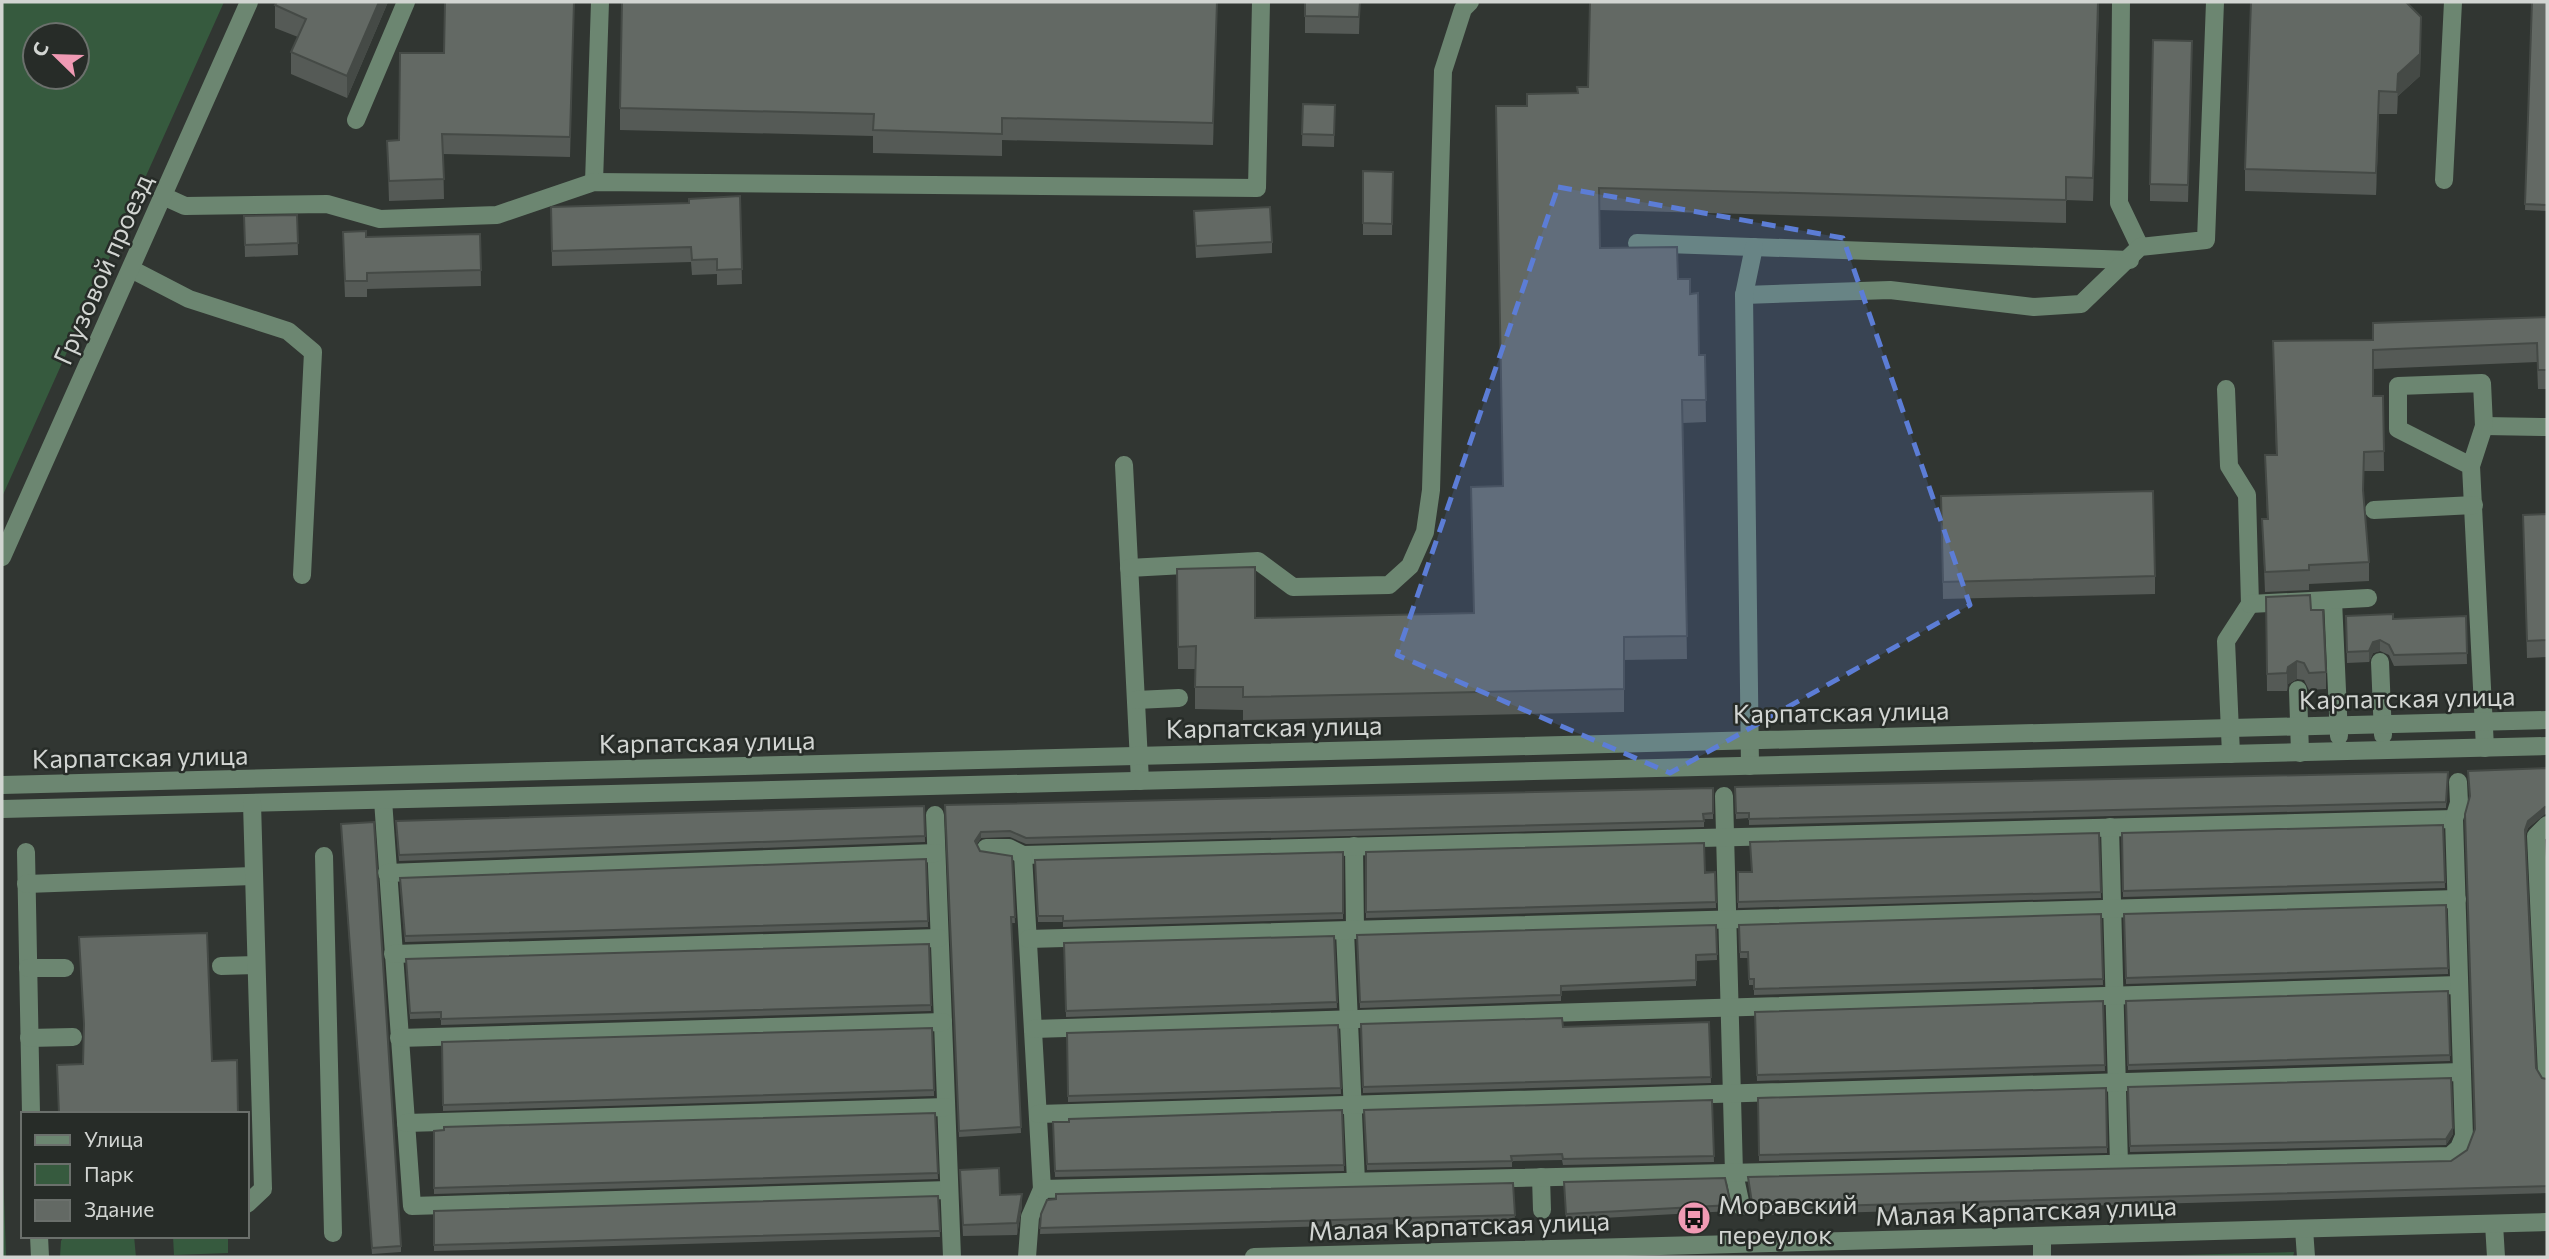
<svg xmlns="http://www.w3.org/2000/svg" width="2549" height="1259" font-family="Commissioner,sans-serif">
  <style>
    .green { fill: #365a3e; fill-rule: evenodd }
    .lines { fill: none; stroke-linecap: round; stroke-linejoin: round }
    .minor { stroke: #6c8671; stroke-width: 18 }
    .wall { fill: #555a56 }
    .shaded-wall { fill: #454a46 }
    .building { fill: #636964; stroke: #454a46; stroke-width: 2 }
    .marked { fill: #5c7dd6; fill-opacity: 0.2; stroke: #5c7dd6; stroke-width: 5; stroke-dasharray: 14 9; stroke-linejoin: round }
    .labels { text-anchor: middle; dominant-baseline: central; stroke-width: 5; stroke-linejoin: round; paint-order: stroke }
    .street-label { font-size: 26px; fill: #d2d5d2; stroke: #272c28 }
    .poi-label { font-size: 26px; fill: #d2d5d2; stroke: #272c28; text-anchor: start }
  </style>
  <rect width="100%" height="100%" fill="#313632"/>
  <g class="green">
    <path d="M 2,2 L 224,2 L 2,497 ZM 35,35 L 77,35 L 77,77 L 35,77 Z"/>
    <polygon points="2,1136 6,1257 2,1257"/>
    <polygon points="64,1236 134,1236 136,1257 60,1257 61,1241"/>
    <polygon points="173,1236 228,1236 228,1253 174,1255"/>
    <polygon points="2294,1252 2293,1257 2178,1255"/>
  </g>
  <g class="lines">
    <g class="minor">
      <polyline points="2121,2 2119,203 2140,247"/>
      <polyline points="356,120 406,2"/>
      <polyline points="2444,180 2453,2"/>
      <polyline points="594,182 600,2"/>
      <polyline points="163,196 185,206 327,204 380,219 497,215 594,182 1257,188 1261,2"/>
      <polyline points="1637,243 2130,260"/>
      <polyline points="131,269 189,299 288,331 313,352 302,575"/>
      <polyline points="1744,295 1890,290 2034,307 2081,304 2140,247 2206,240 2215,2"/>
      <polyline points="2226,389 2229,466 2247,495 2250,604 2226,641 2231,754"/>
      <polyline points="2484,426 2547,427"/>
      <polyline points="1124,465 1140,781"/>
      <polyline points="2471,466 2398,429 2398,386 2482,383 2484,426 2471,466 2485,748"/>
      <polyline points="2374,510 2474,505"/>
      <polyline points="2,557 249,2"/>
      <polyline points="1129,568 1258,561 1293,587 1389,585 1410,566 1425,532 1431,490 1443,71 1463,9 1470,2"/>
      <polyline points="2333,600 2339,736"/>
      <polyline points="2250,604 2368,598"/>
      <polyline points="2380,662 2383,735"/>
      <polyline points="2298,690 2300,753"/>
      <polyline points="1136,700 1179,698"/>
      <polyline points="1750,766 1744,295 1754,247"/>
      <polyline points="2,785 2547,720"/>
      <polyline points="1724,796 1734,1173 1741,1206"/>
      <polyline points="383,800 412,1206 949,1190"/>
      <polyline points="2,809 2547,746"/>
      <polyline points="935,815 952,1257"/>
      <polyline points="2547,825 2536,836 2547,1074"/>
      <polyline points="2110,827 2119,1164"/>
      <polyline points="1354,846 1355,930"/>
      <polyline points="986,848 1009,848 1023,855 2454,819"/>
      <polyline points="26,852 31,1114"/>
      <polyline points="1023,855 1042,1189 1030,1217 1027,1257"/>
      <polyline points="324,856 333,1233"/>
      <polyline points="387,873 936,853"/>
      <polyline points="26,884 253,876"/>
      <polyline points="1345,931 1356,1182"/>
      <polyline points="1028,939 2457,899"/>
      <polyline points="393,954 939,938"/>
      <polyline points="221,966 256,965"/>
      <polyline points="28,968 65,968"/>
      <polyline points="1033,1029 2459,985"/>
      <polyline points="29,1038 73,1037"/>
      <polyline points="399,1038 943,1022"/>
      <polyline points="1038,1114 2462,1072"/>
      <polyline points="406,1123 946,1107"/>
      <polyline points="1541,1177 1542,1210"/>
      <polyline points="1042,1189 2450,1156 2459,1148 2464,1136 2454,819 2459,803 2458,782"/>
      <polyline points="247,1204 263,1189 252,803"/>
      <polyline points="2494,1224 2496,1257"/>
      <polyline points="2304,1229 2306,1257"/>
      <polyline points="39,1236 40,1257"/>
      <polyline points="2042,1236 2042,1257"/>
      <polyline points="1254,1257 2547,1222"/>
    </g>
  </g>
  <g class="wall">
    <polygon points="388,2 347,98 291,74 291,52 298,37 275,28 275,5"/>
    <polygon points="445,2 574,2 570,157 443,154 444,199 389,201 387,141 399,140 444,53"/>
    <polygon points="1217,2 1213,145 1002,140 1002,156 873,153 873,136 620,130 620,108"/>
    <polygon points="1360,2 1359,34 1305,33 1305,16"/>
    <polygon points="1590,2 2099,2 2093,201 2066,200 2066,223 1599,210 1600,248 1678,279 1690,294 1699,355 1705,355 1706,422 1683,423 1687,659 1624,660 1624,712 1243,720 1243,710 1195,709 1195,669 1178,669 1177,592 1255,618 1473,613 1503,486 1527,106 1578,93 1588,87"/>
    <polygon points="2532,2 2547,2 2547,211 2525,210"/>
    <polygon points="2421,39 2420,76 2398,96 2397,114 2379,114 2376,195 2245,191 2245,169"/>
    <polygon points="2192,59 2188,202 2150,201 2150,184"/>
    <polygon points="1303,104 1335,105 1334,147 1302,146"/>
    <polygon points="1363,171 1393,172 1392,235 1363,235"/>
    <polygon points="740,196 742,284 717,285 717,274 692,275 691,262 552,266 551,207 689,203"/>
    <polygon points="1194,211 1272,242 1272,253 1196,258"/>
    <polygon points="297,215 298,255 245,257 244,216"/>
    <polygon points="480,234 481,286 367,289 367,297 345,297 343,248 366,237"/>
    <polygon points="2547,317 2547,389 2538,389 2537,362 2373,369 2373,396 2383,396 2384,471 2364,471 2363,495 2369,562 2369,581 2309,584 2309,590 2265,592 2262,519 2267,519 2265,455 2276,455 2273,341 2373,340"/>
    <polygon points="1941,496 2155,576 2155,594 1943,599"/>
    <polygon points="2547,514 2547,657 2527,658 2523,515"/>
    <polygon points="2266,597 2311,610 2326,672 2326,689 2309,690 2304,680 2297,679 2288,684 2287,691 2267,691"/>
    <polygon points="2466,616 2467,664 2394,666 2389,655 2380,651 2373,653 2369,662 2347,663 2346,626 2393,619"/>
    <polygon points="2547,768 2547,815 2545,814 2528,828 2525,836 2536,1068 2542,1078 2547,1079 2547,1193 1758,1215 1757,1209 1752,1210 1748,1177 2451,1161 2467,1150 2475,1130 2470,798 2468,771"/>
    <polygon points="2448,772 2446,808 1749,825 1749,818 1736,819 1735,793"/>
    <polygon points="1713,788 1713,819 1704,819 1704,827 1026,844 1010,837 981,838 976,845 980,851 1012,856 1015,923 1011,923 1021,1133 959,1137 945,805"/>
    <polygon points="924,806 925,842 399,861 396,827"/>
    <polygon points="2443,825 2445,888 2123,897 2122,833"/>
    <polygon points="341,830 401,1246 401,1252 372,1254"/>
    <polygon points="2099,833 2101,898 1738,908 1738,872 1751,872"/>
    <polygon points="1343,852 1343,919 1063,927 1063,922 1038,922 1035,860"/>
    <polygon points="1366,852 1715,872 1716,908 1366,918"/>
    <polygon points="926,859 928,927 405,942 400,884"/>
    <polygon points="2446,905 2448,974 2126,984 2124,914"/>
    <polygon points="2101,914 2103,985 1754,995 1754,985 1749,985 1748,958 1740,958 1739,925"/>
    <polygon points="1716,925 1717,960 1696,961 1696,986 1561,991 1561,1001 1360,1008 1357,935"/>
    <polygon points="1334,936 1337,1008 1066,1017 1064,943"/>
    <polygon points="929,944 931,1011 441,1025 441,1018 410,1019 406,965"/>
    <polygon points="2448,991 2450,1061 2128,1070 2126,1001"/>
    <polygon points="2103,1001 2105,1071 1757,1081 1755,1012"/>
    <polygon points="1709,1022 1711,1083 1363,1093 1361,1024 1563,1027"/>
    <polygon points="1338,1025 1341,1094 1068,1102 1067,1033"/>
    <polygon points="932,1028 934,1096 443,1111 442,1042"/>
    <polygon points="2128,1087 2453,1134 2446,1145 2130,1152"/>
    <polygon points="2106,1088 2107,1153 1759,1161 1758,1098"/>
    <polygon points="1712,1100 1714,1162 1563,1165 1562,1160 1512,1161 1512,1167 1367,1170 1364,1110"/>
    <polygon points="1342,1110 1344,1171 1055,1177 1053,1122"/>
    <polygon points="935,1113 938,1179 434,1194 434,1131"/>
    <polygon points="960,1181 1000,1195 1022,1206 1017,1235 963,1236"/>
    <polygon points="1564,1182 1731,1205 1731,1211 1566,1220"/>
    <polygon points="1513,1183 1515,1221 1040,1234 1041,1214"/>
    <polygon points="938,1196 940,1237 937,1237 434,1251 434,1211"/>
  </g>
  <g class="shaded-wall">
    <polygon points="379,2 388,2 347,98 347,76"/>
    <polygon points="1217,2 1217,13 1213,145 1213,123"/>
    <polygon points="2098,2 2099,2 2093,201 2093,178"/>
    <polygon points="2421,17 2420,76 2398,96 2397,114 2398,74"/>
    <polygon points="2379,91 2379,114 2376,195 2376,173"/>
    <polygon points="2380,640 2380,651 2373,653 2369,662 2369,651 2373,642"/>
    <polygon points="2297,661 2297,679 2288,684 2287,691 2287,673 2288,667"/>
    <polygon points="2545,807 2545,814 2528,828 2525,837 2525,830 2528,821"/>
    <polygon points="981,832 981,838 975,847 975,841"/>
    <polygon points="2453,1128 2453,1134 2446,1145 2446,1139"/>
    <polygon points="1022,1194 1022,1206 1017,1235 1017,1223"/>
  </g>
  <g class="building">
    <polygon points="277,2 379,2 347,76 291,52 306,19 275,5"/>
    <polygon points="445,2 574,2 570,137 442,134 444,179 389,181 387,141 399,140 400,53 444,53"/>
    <polygon points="622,2 1217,2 1213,123 1002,118 1002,134 873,130 874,114 620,108"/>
    <polygon points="1305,2 1360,2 1359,17 1305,16"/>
    <polygon points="1590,2 2098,2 2093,178 2066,177 2066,200 1599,188 1600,248 1677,247 1678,279 1690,279 1690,294 1698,293 1699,355 1705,355 1706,400 1682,400 1687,636 1624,637 1624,689 1243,697 1243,687 1195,687 1196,646 1178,647 1177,569 1255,567 1255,618 1474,613 1471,487 1503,486 1496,106 1527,106 1527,94 1578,93 1577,87 1588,87"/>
    <polygon points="2251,2 2406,2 2421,17 2420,54 2398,74 2397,92 2379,91 2376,173 2245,169"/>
    <polygon points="2532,2 2547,2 2547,205 2525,204"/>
    <polygon points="2153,40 2192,41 2188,185 2150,184"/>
    <polygon points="1303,104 1335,105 1334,135 1302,134"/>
    <polygon points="1363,171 1393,172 1392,224 1363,223"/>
    <polygon points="740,196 742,269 717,270 717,259 692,260 691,247 552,251 551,207 689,203 689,199"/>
    <polygon points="1270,207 1272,242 1196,246 1194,211"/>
    <polygon points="297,215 298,243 245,245 244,216"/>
    <polygon points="366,231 366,237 480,234 481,270 367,273 367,281 345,281 343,232"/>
    <polygon points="2547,317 2547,370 2538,370 2537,343 2373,350 2373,396 2383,396 2384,451 2364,452 2363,490 2369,562 2309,565 2309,570 2265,572 2262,519 2268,519 2265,455 2277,455 2273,341 2373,340 2373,323"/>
    <polygon points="2153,491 2155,576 1943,582 1941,496"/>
    <polygon points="2547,514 2547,640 2527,641 2523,515"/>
    <polygon points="2310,595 2311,610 2323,610 2326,672 2309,673 2304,663 2297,661 2288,667 2287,673 2267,674 2266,597"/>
    <polygon points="2393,614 2393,619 2466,616 2467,653 2394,655 2389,645 2380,640 2373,642 2369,651 2347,652 2346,616"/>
    <polygon points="2547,768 2547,808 2545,807 2528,821 2525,830 2536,1068 2542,1078 2547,1079 2547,1186 1758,1208 1757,1203 1752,1203 1748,1177 2451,1161 2467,1150 2475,1129 2465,814 2470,796 2468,771"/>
    <polygon points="2448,772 2446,802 1749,819 1749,813 1736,813 1735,787"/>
    <polygon points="1713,788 1713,813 1703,814 1704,821 1026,838 1010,831 981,832 975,841 980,851 1012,856 1015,917 1011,917 1021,1127 959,1131 945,805"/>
    <polygon points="924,806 925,836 399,855 396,821"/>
    <polygon points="374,822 401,1246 372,1248 341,824"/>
    <polygon points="2443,825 2445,882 2123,891 2122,833"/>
    <polygon points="2099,833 2101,892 1738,902 1738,872 1752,872 1750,842"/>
    <polygon points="1704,843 1705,873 1715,872 1716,902 1366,912 1366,852"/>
    <polygon points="1343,852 1343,913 1063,921 1063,916 1038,916 1035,860"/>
    <polygon points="926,859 928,921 405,936 400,878"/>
    <polygon points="2446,905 2448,968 2126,978 2124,914"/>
    <polygon points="2101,914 2103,979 1754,989 1754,979 1749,979 1748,952 1740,952 1739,925"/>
    <polygon points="1716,925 1717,954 1696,955 1696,980 1561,986 1561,995 1360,1002 1357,935"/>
    <polygon points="207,933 212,1061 237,1060 238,1114 59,1114 57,1065 83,1064 84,1024 79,937"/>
    <polygon points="1334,936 1337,1002 1066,1011 1064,943"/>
    <polygon points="929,944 931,1005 441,1019 441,1012 410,1013 406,959"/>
    <polygon points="2448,991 2450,1055 2128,1065 2126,1001"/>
    <polygon points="2103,1001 2105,1065 1757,1075 1755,1012"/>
    <polygon points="1562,1018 1563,1027 1709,1022 1711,1077 1363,1087 1361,1024"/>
    <polygon points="1338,1025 1341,1088 1068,1096 1067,1033"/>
    <polygon points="932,1028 934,1090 443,1105 442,1042"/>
    <polygon points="2451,1078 2453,1128 2446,1139 2130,1146 2128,1087"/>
    <polygon points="2106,1088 2107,1147 1759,1155 1758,1098"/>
    <polygon points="1712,1100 1714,1156 1563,1159 1562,1154 1511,1156 1512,1161 1367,1164 1364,1110"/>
    <polygon points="1342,1110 1344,1165 1055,1171 1053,1122 1069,1122 1069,1119"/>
    <polygon points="935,1113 938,1173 434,1188 434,1131 444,1130 444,1127"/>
    <polygon points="999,1168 1000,1195 1022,1194 1017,1223 963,1225 960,1170"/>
    <polygon points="1725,1178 1731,1205 1566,1214 1564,1182"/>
    <polygon points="1513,1183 1515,1215 1040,1228 1041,1214 1047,1200 1056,1199 1056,1194"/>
    <polygon points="938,1196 940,1231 937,1231 434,1245 434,1211"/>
  </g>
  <path class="marked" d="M 1558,187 L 1843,238 L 1970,605 L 1670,773 L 1397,655 Z"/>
  <defs>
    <symbol id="bus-disc" viewBox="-11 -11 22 22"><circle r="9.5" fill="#f09ab4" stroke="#272c28"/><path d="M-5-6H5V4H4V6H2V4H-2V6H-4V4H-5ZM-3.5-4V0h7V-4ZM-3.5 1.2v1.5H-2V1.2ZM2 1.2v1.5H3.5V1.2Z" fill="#111"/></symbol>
  </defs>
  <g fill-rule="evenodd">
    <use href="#bus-disc" x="1675" y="1199" width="38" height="38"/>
  </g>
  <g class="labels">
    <g class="street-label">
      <text transform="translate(102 269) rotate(-66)">Грузовой проезд</text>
      <text transform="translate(2407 697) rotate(-1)">Карпатская улица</text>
      <text transform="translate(1841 711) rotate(-1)">Карпатская улица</text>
      <text transform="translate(1274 726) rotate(-1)">Карпатская улица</text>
      <text transform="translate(707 741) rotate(-1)">Карпатская улица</text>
      <text transform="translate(140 756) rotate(-1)">Карпатская улица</text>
      <text transform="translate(2026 1210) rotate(-2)">Малая Карпатская улица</text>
      <text transform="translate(1459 1225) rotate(-2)">Малая Карпатская улица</text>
    </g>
    <g class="poi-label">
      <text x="1718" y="1203">Моравский<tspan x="1718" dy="30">переулок</tspan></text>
    </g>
  </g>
  <rect width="2549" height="1259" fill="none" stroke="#d2d5d2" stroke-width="7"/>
  <rect x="21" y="1112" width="228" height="126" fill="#272c28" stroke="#6b706c" stroke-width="2"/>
  <rect x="35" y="1135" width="35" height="10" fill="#6c8671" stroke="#6b706c" stroke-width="2"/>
  <text x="84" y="1147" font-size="21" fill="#d2d5d2">Улица</text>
  <rect x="35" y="1164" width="35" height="21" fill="#365a3e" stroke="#6b706c" stroke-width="2"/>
  <text x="84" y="1182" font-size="21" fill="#d2d5d2">Парк</text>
  <rect x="35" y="1200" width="35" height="21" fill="#636964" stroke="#6b706c" stroke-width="2"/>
  <text x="84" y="1217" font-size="21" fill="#d2d5d2">Здание</text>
  <g transform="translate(56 56) rotate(293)"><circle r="33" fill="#272c28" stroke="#6b706c" stroke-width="2"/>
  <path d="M0-5L12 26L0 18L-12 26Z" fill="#f09ab4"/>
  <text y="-10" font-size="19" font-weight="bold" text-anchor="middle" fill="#d2d5d2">С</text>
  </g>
</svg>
